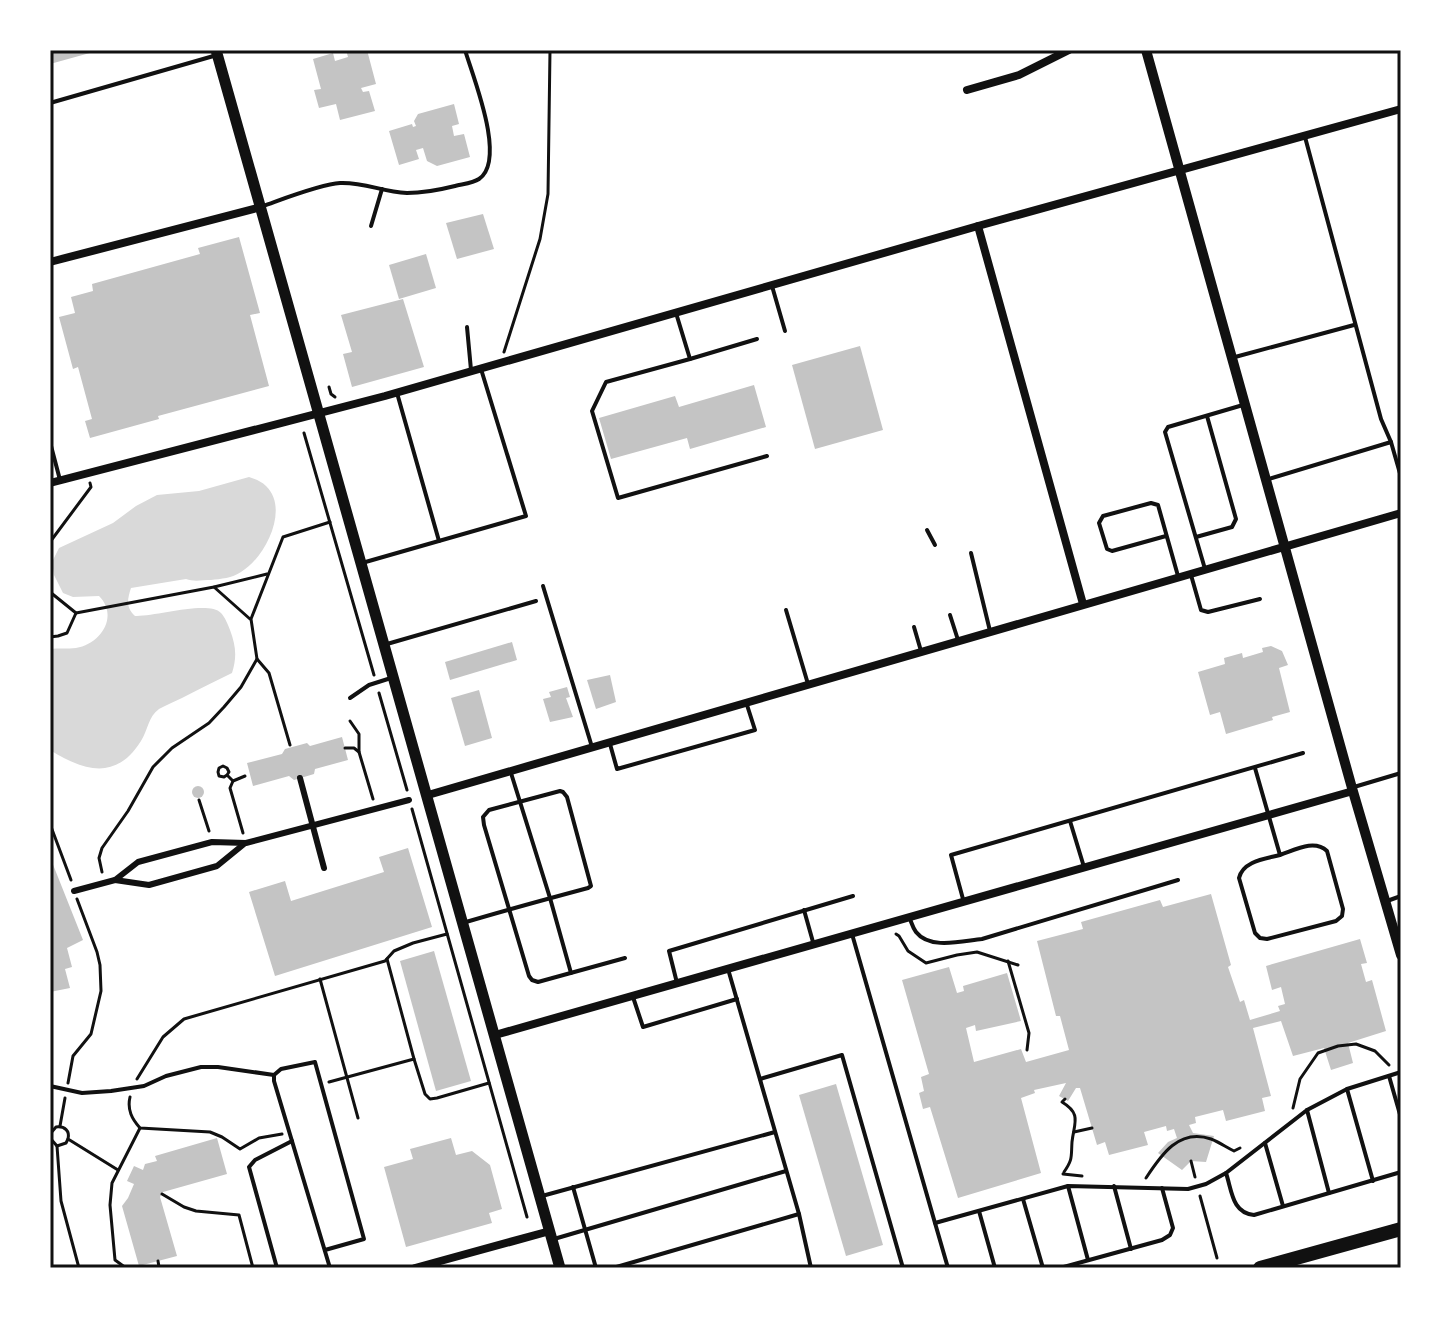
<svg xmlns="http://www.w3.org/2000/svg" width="1451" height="1318" font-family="Rubik,sans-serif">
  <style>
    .water { fill: #d9d9d9 }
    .building { fill: #c4c4c4 }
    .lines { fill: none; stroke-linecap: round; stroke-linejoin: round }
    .path { stroke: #111; stroke-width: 3 }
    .service { stroke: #111; stroke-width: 4 }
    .pedestrian { stroke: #111; stroke-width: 6 }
    .minor { stroke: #111; stroke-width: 8 }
    .tertiary { stroke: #111; stroke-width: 10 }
    .secondary { stroke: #111; stroke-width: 11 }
    .trunk { stroke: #111; stroke-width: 14 }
    .neatline { fill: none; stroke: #111; stroke-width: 3 }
  </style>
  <rect width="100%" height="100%" fill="#fff"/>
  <path class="water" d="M 249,477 C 255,479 261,481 266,486 C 290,509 265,558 241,572 C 232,578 221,579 211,580 C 202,580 194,582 186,579 L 131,588 C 127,600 126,608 135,616 C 155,617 208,600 221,613 C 225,617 228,625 230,630 C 236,646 237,657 232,673 C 215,681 198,690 182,698 C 174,702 166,705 159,709 C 148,717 148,730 141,741 C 116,781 84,771 50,750 L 50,649 C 58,648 68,649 76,648 C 101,644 119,616 99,596 L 73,597 L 63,593 L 54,575 L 52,562 L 59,548 L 113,523 L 136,506 L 157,495 L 199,491 Z"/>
  <g class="building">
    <polygon points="50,50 97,50 97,51 50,64"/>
    <polygon points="346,50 367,50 376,84 361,88 363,92 369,91 375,111 340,120 336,104 319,108 314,90 321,89 313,59 333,53 335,61 348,57"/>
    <polygon points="454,104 459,124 452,126 454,136 464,134 470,157 437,166 427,161 423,148 416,150 419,159 399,165 389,131 412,124 413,127 416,126 414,121 418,114"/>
    <polygon points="483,214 494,249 457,259 446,223"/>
    <polygon points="239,237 260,313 250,315 269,386 158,416 159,419 90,438 85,421 92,419 78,367 73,369 59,317 75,313 71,297 93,291 92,284 200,254 198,248"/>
    <polygon points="426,254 436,288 399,299 389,265"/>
    <polygon points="403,299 424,367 352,387 343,354 352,352 341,315"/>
    <polygon points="860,346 883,430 815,449 792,365"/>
    <polygon points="754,385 766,427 690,449 687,438 611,459 599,418 675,396 679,407"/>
    <polygon points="512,642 517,660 450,680 445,662"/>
    <polygon points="1271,646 1282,651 1288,665 1279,668 1290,712 1272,717 1273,720 1226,734 1220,712 1210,715 1198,672 1225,664 1224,658 1242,653 1243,658 1263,652 1262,648"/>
    <polygon points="610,675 616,702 596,709 587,680"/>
    <polygon points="567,687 570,697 566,698 573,717 550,722 543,699 551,697 549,692"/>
    <polygon points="479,690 492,738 465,746 451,698"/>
    <polygon points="342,737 348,760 315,769 314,774 294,780 289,776 253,786 247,763 282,754 285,749 307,743 310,746"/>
    <circle cx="198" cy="792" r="6"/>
    <polygon points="408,848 432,927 275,976 249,892 285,881 291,901 384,872 379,857"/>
    <polygon points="50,857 83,940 67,948 72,967 65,969 70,988 50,992"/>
    <polygon points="1211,894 1231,965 1228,967 1240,1002 1244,1000 1250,1020 1280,1011 1278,1006 1285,1004 1281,987 1272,990 1266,966 1360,939 1367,963 1361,964 1366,982 1372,980 1386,1031 1348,1043 1353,1063 1331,1070 1324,1048 1293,1056 1281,1021 1253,1028 1271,1096 1262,1098 1265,1111 1226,1121 1223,1110 1195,1117 1196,1123 1189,1125 1193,1133 1214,1136 1206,1162 1191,1161 1182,1170 1158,1153 1168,1142 1177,1138 1174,1129 1167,1131 1166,1126 1144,1132 1148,1145 1109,1155 1105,1142 1097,1145 1080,1088 1076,1088 1068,1101 1059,1096 1066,1083 1034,1090 1035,1093 1021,1098 1041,1173 958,1198 930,1107 923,1109 919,1093 924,1091 921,1077 929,1074 902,980 949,967 957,993 964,991 963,986 1007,973 1021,1021 976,1031 975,1025 966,1028 974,1062 1021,1049 1026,1062 1069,1050 1060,1016 1056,1016 1037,941 1083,929 1081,922 1160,900 1163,907"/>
    <polygon points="434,951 471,1081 436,1091 400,961"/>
    <polygon points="836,1084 883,1245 846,1256 799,1095"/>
    <polygon points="217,1138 227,1174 163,1192 160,1197 177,1256 139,1266 122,1206 128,1198 134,1184 127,1181 134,1166 143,1170 145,1164 157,1161 155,1156"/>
    <polygon points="451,1138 456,1155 472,1151 490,1165 502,1209 489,1213 492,1223 406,1247 384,1167 413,1159 410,1149"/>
  </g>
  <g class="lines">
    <g class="path">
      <polyline points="504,352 540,239 548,194 550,50"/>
      <polyline points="329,387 331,394 335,397"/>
      <polyline points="304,433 374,675"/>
      <polyline points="50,542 91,487 90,483"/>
      <polyline points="214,587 250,619"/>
      <polyline points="50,592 76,613 214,587 267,574"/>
      <polyline points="50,637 58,636 67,633 76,613"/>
      <polyline points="379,693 407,790"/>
      <polyline points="350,721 359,734 359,752"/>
      <polyline points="290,745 269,673 257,659 251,619 283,537 330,522"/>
      <polyline points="345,748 354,748 359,752 373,799"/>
      <polyline points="227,775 224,777 219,776 218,772 219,768 223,766 227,768 229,772 227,775 233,781"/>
      <polyline points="199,800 209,831"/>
      <polyline points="412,809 527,1217"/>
      <polyline points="50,824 71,880"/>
      <polyline points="243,833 230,788 233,781 245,776"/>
      <polyline points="102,872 99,858 102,848 128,811 153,767 172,748 209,723 224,707 241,687 257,659"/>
      <polyline points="896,934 899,936 908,951 926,963 957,955 977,952 1018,965"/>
      <polyline points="1008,961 1029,1033 1027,1050"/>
      <polyline points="320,979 358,1118"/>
      <polyline points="414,1059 425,1094 430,1099 437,1098 489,1083"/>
      <polyline points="137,1079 163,1037 184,1019 385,961 394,951 413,943 447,934"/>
      <polyline points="329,1082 414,1059 387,959"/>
      <polyline points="68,1083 73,1056 91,1034 101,991 100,965 97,952 77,899"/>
      <path d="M 130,1097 C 127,1110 132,1119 140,1128 L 210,1132 L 222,1137 L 240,1149 L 259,1138 L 282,1134"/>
      <polyline points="1293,1108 1300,1079 1318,1053 1338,1046 1356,1044 1375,1051 1389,1065"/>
      <polyline points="60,1126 65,1098"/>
      <polyline points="1074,1132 1092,1128"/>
      <path d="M 50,1134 L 56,1127 C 65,1126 70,1131 68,1139 L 118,1170"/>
      <polyline points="50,1138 57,1146 66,1143 68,1139"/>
      <polyline points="57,1146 61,1201 79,1268"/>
      <polyline points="1191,1161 1195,1177"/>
      <path d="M 1064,1172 C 1073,1159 1071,1157 1072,1142 C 1074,1123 1082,1114 1062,1102 L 1065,1099"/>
      <polyline points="1063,1174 1082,1176"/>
      <path d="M 1146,1178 C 1161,1155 1179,1128 1211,1139 C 1219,1142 1226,1147 1234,1151 L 1240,1148"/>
      <polyline points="162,1194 184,1207 196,1211 239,1215 253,1268"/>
      <polyline points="1200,1196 1217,1258"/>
      <polyline points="126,1268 115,1260 110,1205 112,1183 140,1128"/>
      <polyline points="154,1268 159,1267 158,1261"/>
    </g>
    <g class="service">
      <polyline points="50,103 217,55"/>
      <polyline points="1305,137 1381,419 1391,442"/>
      <path d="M 263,206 C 283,199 321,184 340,183 C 365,182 382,192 407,193 C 424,193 439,190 455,186 C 463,184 473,183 479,179 C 507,160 473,77 465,50"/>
      <polyline points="371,226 382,189"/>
      <polyline points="772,286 785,331"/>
      <polyline points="676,313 690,359 757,339"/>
      <polyline points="467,327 471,370"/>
      <polyline points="1235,357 1354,325"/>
      <polyline points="690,359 606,382 592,411 618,498 767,456"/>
      <polyline points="397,393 439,541"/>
      <polyline points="50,442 60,480"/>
      <polyline points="1269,479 1391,442 1401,477"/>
      <polyline points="927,530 935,545"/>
      <polyline points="1166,536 1112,551 1107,549 1099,523 1103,516 1151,503 1158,505 1178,576"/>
      <polyline points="1196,537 1232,527 1236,519 1207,416"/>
      <polyline points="971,553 990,631"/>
      <polyline points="362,563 526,516 481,369"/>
      <polyline points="1205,569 1165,432 1168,427 1243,405"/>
      <polyline points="1191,575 1201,610 1208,612 1260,599"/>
      <polyline points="543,586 592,747"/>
      <polyline points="786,610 808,684"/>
      <polyline points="950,615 958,640"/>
      <polyline points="914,627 921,651"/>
      <polyline points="387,644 536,601"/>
      <polyline points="350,698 369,685 391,678"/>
      <polyline points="610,744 617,769 755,730 747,705"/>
      <path d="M 1255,768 L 1280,855 C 1265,859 1243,861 1239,878 L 1255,933 L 1260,938 L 1267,939 L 1336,921 L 1342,916 L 1343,909 L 1327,851 C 1314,839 1295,850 1280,855"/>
      <polyline points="511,773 550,898 571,973"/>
      <polyline points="1354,787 1401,773"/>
      <polyline points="1070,821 1084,867"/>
      <polyline points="963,899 951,855 1303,753"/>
      <polyline points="1387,901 1401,896"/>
      <polyline points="804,910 813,942"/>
      <path d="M 910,919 C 912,924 913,928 916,932 C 930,950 962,941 982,939 L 1178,880"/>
      <path d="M 466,922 C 506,910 547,899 588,888 L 591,886 L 567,797 L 563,792 L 560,791 L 489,810 L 483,817 L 484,825 L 529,976 L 532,980 L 538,982 L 625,958"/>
      <polyline points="852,934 935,1223"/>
      <polyline points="728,969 799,1214 811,1268"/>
      <polyline points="677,983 669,951 853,896"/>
      <polyline points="633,997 643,1027 737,999"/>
      <path d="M 1401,1072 L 1347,1089 L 1307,1110 L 1226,1173 C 1232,1191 1232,1213 1254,1215 L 1401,1172"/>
      <polyline points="1389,1076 1401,1118"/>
      <polyline points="760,1079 842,1055 903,1268"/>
      <polyline points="50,1086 82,1093 111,1091 144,1086 166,1076 201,1067 218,1067 274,1075"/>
      <polyline points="1347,1089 1373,1181"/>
      <polyline points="1307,1110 1329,1193"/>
      <polyline points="1265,1143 1283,1206"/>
      <polyline points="1068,1186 1088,1260"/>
      <polyline points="1114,1186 1131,1249"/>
      <polyline points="573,1187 596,1268"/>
      <polyline points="542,1196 775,1132"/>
      <polyline points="1023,1199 1043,1268"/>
      <polyline points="979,1211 995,1268"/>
      <polyline points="554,1239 786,1171"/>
      <path d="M 325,1250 L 364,1239 L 315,1062 L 281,1069 L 274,1075 L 274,1081 C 293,1143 311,1206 330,1268"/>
      <polyline points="277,1268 249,1167 255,1160 292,1141"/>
      <polyline points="613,1268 799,1214"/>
      <polyline points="948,1268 935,1223 1068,1186 1188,1189 1206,1184 1226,1173"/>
      <polyline points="1060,1268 1162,1240 1170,1235 1173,1228 1162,1188"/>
    </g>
    <g class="pedestrian">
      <polyline points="300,778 324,868"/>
      <polyline points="115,880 149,885 217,866 244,844"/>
      <polyline points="74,891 115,880 138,862 212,842 246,843 409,800"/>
    </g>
    <g class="minor">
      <polyline points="967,90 1019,75 1069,50"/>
      <polyline points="978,226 1083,604"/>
      <polyline points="50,262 261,207"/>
      <polyline points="50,483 385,396 978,226 1401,109"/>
      <polyline points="428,795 1401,513"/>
      <polyline points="495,1035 1353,791"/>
      <polyline points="415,1268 550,1231"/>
    </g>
    <polyline class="tertiary" points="1146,50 1352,788 1401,955"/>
    <polyline class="secondary" points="216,50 560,1268"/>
    <polyline class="trunk" points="1260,1268 1401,1229"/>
  </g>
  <rect width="1451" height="1318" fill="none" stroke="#ffffff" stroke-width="104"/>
  <rect x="52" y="52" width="1347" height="1214" class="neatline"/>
</svg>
